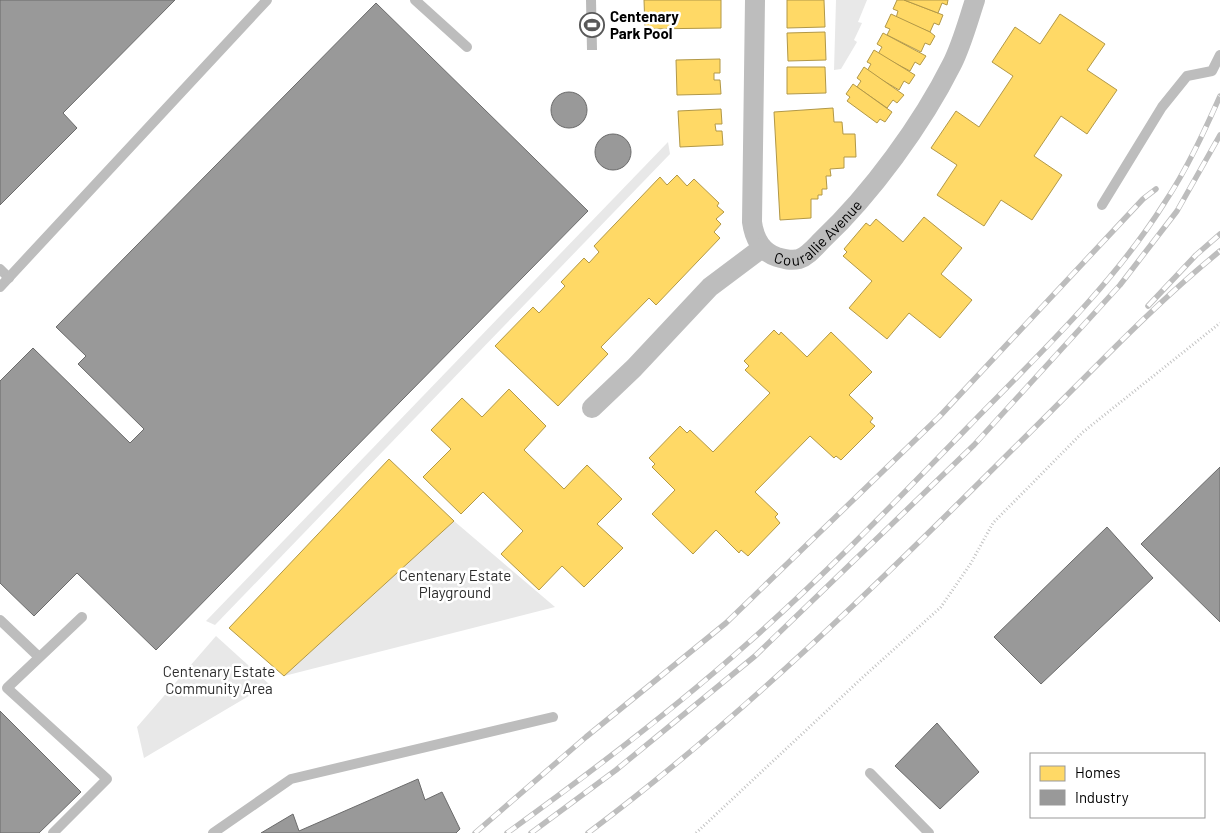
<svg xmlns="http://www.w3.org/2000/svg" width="1220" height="833" font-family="Barlow,sans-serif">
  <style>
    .green { fill: #e8e8e8 }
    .water { fill: #bababa }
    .homes { fill: #ffd966; stroke: #b29847 }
    .industry { fill: #999; stroke: #6b6b6b }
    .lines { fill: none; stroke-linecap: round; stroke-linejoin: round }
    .path { stroke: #c2c2c2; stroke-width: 3; stroke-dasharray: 1 2.5; stroke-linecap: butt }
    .lane { stroke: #bdbdbd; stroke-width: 10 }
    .street { stroke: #bdbdbd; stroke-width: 20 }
    .rail-casing { stroke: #bdbdbd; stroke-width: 5.5 }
    .rail { stroke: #fff; stroke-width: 4; stroke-dasharray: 11; stroke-linecap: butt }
    .labels { text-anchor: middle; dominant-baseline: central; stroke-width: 5; stroke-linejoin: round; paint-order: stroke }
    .poi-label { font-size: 15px; font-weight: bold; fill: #000; stroke: #fff; text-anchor: start }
    .street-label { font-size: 15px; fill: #000; stroke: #fff }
    .park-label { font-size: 15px; fill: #2c2c2c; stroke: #fff }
  </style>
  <rect width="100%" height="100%" fill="#fff"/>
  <g class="green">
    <polygon points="836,0 867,0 858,22 862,23 854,40 857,42 841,69 834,70"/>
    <polygon points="668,142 670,154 215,625 206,621"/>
    <polygon points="454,521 555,607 284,676"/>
    <polygon points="216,636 269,684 144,758 137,727"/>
  </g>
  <polygon class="water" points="586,0 596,0 597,50 587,50"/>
  <g class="homes">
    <polygon points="644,0 721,0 721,28 645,29"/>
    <polygon points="787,0 824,0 825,27 787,28"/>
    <polygon points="897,0 904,0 943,15 939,25 934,23 930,32 896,18 898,11 893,9"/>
    <polygon points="904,0 948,0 947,5 942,3 938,13"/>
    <polygon points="891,14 930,32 935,36 930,45 925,43 921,52 887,35 890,29 885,27"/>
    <polygon points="1060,14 1105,44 1087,70 1117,90 1087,134 1061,116 1034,156 1062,175 1032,220 1001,200 984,226 937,195 957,165 931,148 956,111 979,127 1013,76 992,62 1015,27 1040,44"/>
    <polygon points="825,32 826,60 788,61 787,33"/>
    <polygon points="883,33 926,56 920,65 915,62 910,71 878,54 882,47 877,44"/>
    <polygon points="874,50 915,75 909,84 904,81 899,90 867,71 871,64 867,62"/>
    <polygon points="720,59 720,73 714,73 714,80 720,80 721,94 677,95 676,60"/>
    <polygon points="787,67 825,67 826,93 787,94"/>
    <polygon points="864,67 904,95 897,103 893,100 887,108 857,87 861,81 857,78"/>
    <polygon points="853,84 892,112 885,122 880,119 877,123 847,101 850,97 846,94"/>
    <polygon points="833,108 834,122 842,122 843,134 855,134 856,157 844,157 844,168 830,169 831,176 826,176 827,189 822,189 822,195 818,195 818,199 811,199 811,218 780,220 774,112"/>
    <polygon points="721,109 722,124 715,124 716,131 722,131 723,145 680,147 678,111"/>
    <polygon points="677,175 687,186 694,179 719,203 717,206 724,212 716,219 721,224 714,232 720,238 656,305 649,298 601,347 608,354 558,406 495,346 533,307 539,313 565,286 561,282 584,258 589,263 599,252 594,246 660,177 667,185"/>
    <polygon points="924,217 962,248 941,274 972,300 940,338 909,313 887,339 849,308 872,281 843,256 847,252 844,249 866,223 870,226 876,219 903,242"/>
    <polygon points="774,330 779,335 781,332 807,357 831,332 872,372 849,395 873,418 870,422 875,426 841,460 836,456 834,458 810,436 755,492 778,514 775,517 780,523 748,556 741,550 739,553 716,530 693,554 652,514 675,490 652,467 655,464 649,458 680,426 687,433 690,430 713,452 770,393 745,370 749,366 744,361"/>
    <polygon points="509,389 546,426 524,450 564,489 587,465 622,499 597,524 623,548 584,587 562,566 539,590 501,554 523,531 483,492 461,514 423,477 451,449 431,430 462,398 482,417"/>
    <polygon points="389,459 454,521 284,676 229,628"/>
  </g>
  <g class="industry">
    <polygon points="0,0 175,0 63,113 77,128 0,205"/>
    <polygon points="376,3 588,211 156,650 77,573 34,616 0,583 0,381 33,348 130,443 144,429 78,364 86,356 56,327"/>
    <circle cx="569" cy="110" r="18"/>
    <circle cx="613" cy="152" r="18"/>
    <polygon points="1220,467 1220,622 1141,544"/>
    <polygon points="1107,527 1153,578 1041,684 994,637"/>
    <polygon points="0,711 81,792 39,833 0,833"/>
    <polygon points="937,723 979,772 940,809 895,766"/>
    <polygon points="418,779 425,800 442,792 460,829 456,833 261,833 293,814 299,831"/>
  </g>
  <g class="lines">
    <polyline class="path" points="696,833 862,678 941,607 971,563 993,523 1083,432 1220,323"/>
    <g class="lane">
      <polyline points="415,0 467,47"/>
      <polyline points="1102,205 1162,107 1187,76 1212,71 1220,55"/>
      <polyline points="0,269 9,278"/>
      <polyline points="0,287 267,0"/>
      <polyline points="0,620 39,657"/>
      <polyline points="870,773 929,833"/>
      <polyline points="53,833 107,779 7,688 82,617"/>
      <polyline points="213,833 291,779 553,717"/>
    </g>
    <g class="street">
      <path id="s1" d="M 755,0 L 752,222 C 754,237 761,252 777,257 C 784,259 791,261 799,259 C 808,256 815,247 822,240 C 871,194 922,124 952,64 C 962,44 968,21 975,0"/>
      <polyline points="592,408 634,368 710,287 762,248"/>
    </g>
    <defs>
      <g id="rail">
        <polyline points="1148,306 1196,255 1220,234"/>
        <polyline points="475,833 586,737 726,623 939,417 1143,199 1156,189"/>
        <path d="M 507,833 C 590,773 672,711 748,643 C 826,574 898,499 970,425 C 1038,355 1113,285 1165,202 C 1187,169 1204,132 1220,96"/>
        <polyline points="531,833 616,770 755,656 974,445 1120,285 1177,211 1220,135"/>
        <path d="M 588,833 C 740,719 877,585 1011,451 C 1080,384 1145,312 1220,251"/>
      </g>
    </defs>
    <use href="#rail" class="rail-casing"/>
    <use href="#rail" class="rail"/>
  </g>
  <defs>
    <symbol id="stadium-ring" viewBox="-11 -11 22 22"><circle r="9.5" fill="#fff" stroke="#595959" stroke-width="1.5"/><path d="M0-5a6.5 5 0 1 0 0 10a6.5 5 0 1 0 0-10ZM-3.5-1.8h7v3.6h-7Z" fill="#595959"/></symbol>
  </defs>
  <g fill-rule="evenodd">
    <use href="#stadium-ring" x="578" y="11" width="28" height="28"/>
  </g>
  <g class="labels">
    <g class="poi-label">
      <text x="610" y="16">Centenary<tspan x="610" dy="17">Park Pool</tspan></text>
    </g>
    <g class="street-label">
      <text stroke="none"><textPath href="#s1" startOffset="319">Courallie Avenue</textPath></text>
    </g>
    <g class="park-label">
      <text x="455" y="575">Centenary Estate<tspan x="455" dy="17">Playground</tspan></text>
      <text x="219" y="671">Centenary Estate<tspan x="219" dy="17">Community Area</tspan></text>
    </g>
  </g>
  <rect x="1030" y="753" width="175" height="65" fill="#ffffff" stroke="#999999"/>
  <rect x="1040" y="766" width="25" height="15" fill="#ffd966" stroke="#999999"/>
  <text x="1075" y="778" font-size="15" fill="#000000">Homes</text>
  <rect x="1040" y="790" width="25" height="15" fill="#999999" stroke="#999999"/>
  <text x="1075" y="803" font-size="15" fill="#000000">Industry</text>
</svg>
